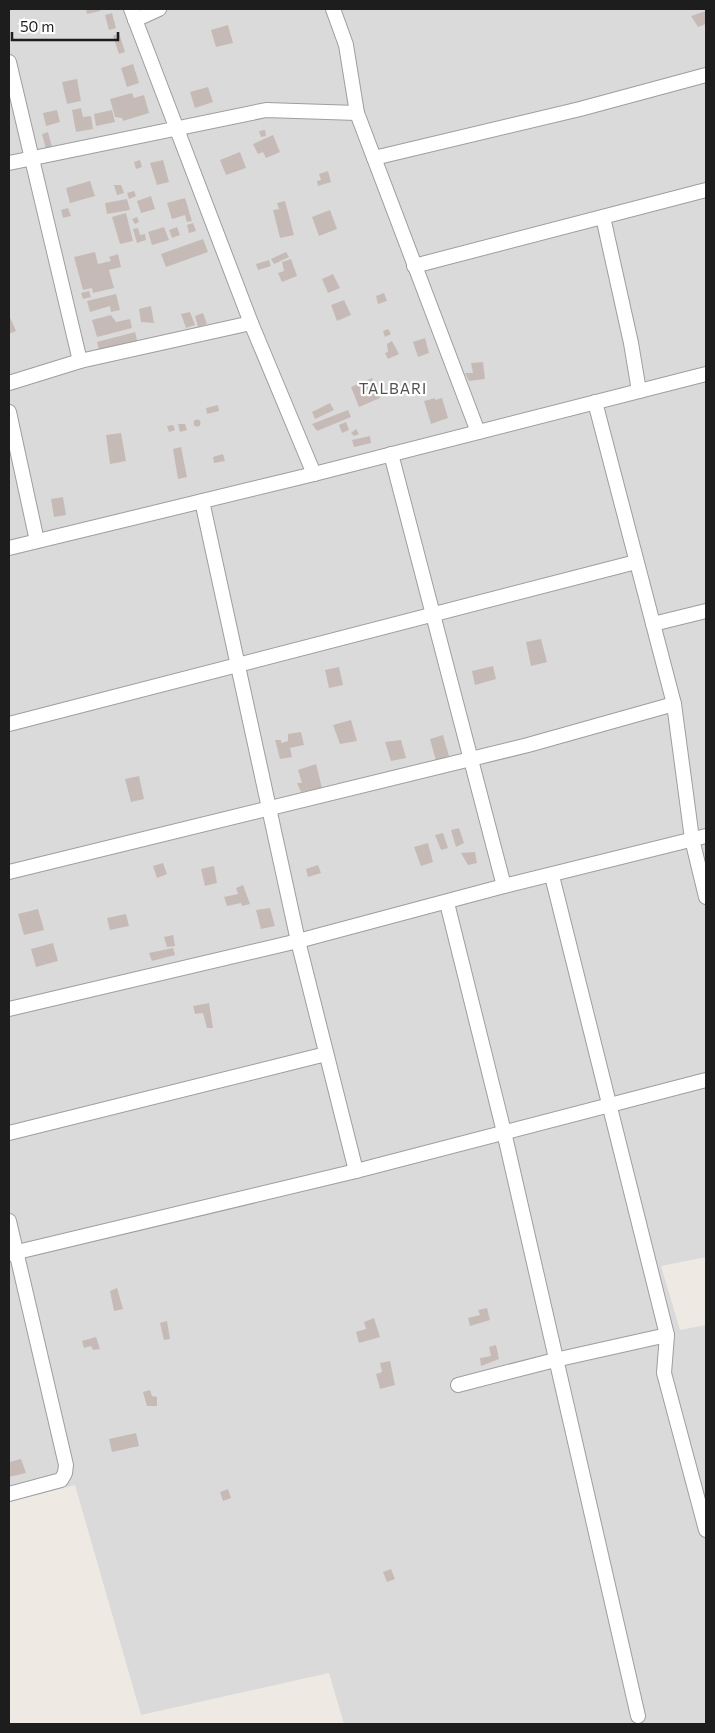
<svg xmlns="http://www.w3.org/2000/svg" width="715" height="1733" font-family="Commissioner,sans-serif">
  <style>
    .residential { fill: #dbdada }
    .building { fill: #c6bab7 }
    .lines { fill: none; stroke-linecap: round; stroke-linejoin: round }
    .minor-casing { stroke: #9e9e9e; stroke-width: 16 }
    .minor { stroke: #fff; stroke-width: 14 }
    .labels { text-anchor: middle; dominant-baseline: central; stroke-width: 4.5; stroke-linejoin: round; paint-order: stroke }
    .neighbourhood-label { font-size: 15px; letter-spacing: 1px; fill: #505050; stroke: #fff }
  </style>
  <rect width="100%" height="100%" fill="#eee9e3"/>
  <polygon class="residential" points="9,9 706,9 706,1257 661,1266 680,1330 706,1325 706,1724 344,1724 329,1673 141,1715 75,1485 9,1502"/>
  <g class="building">
    <polygon points="86,9 100,9 100,11 87,14"/>
    <polygon points="706,11 706,24 698,27 691,16"/>
    <polygon points="112,13 116,28 109,30 105,15"/>
    <polygon points="228,25 233,43 216,47 211,30"/>
    <polygon points="119,33 125,52 119,54 113,36"/>
    <polygon points="133,64 139,83 127,87 121,68"/>
    <polygon points="77,79 81,101 67,104 62,82"/>
    <polygon points="208,87 213,102 195,108 190,92"/>
    <polygon points="132,93 134,98 144,95 149,113 123,121 122,118 115,117 110,99"/>
    <polygon points="81,108 83,117 91,116 93,129 76,132 72,110"/>
    <polygon points="57,110 60,122 46,126 43,113"/>
    <polygon points="112,110 115,122 96,126 94,114"/>
    <polygon points="265,130 266,136 261,137 259,131"/>
    <polygon points="48,132 52,147 46,149 42,134"/>
    <polygon points="273,135 280,152 266,158 263,152 258,154 253,144"/>
    <polygon points="240,152 246,168 226,175 220,160"/>
    <polygon points="140,160 142,167 136,169 134,162"/>
    <polygon points="163,160 169,182 157,185 150,163"/>
    <polygon points="328,171 331,182 318,186 317,181 321,180 319,174"/>
    <polygon points="90,181 95,196 70,203 66,188"/>
    <polygon points="114,185 121,185 124,193 117,195"/>
    <polygon points="134,191 136,196 129,199 127,193"/>
    <polygon points="151,196 155,209 141,213 137,201"/>
    <polygon points="185,198 192,221 187,222 185,215 172,219 167,203"/>
    <polygon points="127,199 130,210 107,214 105,203"/>
    <polygon points="285,201 294,235 280,238 273,210 279,209 277,203"/>
    <polygon points="68,208 71,216 63,218 61,210"/>
    <polygon points="330,210 337,229 319,236 312,217"/>
    <polygon points="126,213 133,241 120,244 112,217"/>
    <polygon points="137,217 139,222 135,224 132,219"/>
    <polygon points="193,223 196,231 189,233 187,225"/>
    <polygon points="164,227 169,240 152,245 148,232"/>
    <polygon points="177,227 180,235 172,238 169,230"/>
    <polygon points="138,228 140,235 145,234 146,240 137,243 133,229"/>
    <polygon points="203,239 208,252 166,267 161,254"/>
    <polygon points="95,252 98,264 111,261 109,257 118,254 121,267 109,270 114,288 93,293 92,288 83,290 74,257"/>
    <polygon points="286,252 289,257 274,264 271,259"/>
    <polygon points="291,259 297,276 282,282 278,273 284,271 282,262"/>
    <polygon points="269,260 271,266 258,270 256,264"/>
    <polygon points="333,274 340,288 328,293 322,279"/>
    <polygon points="89,291 91,297 83,299 81,293"/>
    <polygon points="384,293 387,301 378,304 376,296"/>
    <polygon points="116,294 120,310 111,312 110,306 90,312 87,301"/>
    <polygon points="344,300 351,315 337,321 331,305"/>
    <polygon points="151,306 154,323 141,322 139,309"/>
    <polygon points="190,312 195,325 186,328 181,314"/>
    <polygon points="203,313 207,324 198,327 195,316"/>
    <polygon points="9,315 16,331 9,334"/>
    <polygon points="111,315 116,322 130,319 132,328 97,337 92,320"/>
    <polygon points="388,329 391,334 385,337 383,331"/>
    <polygon points="135,332 138,344 100,354 97,342"/>
    <polygon points="425,338 429,353 418,357 413,342"/>
    <polygon points="392,341 399,354 388,359 385,353 388,352 387,344"/>
    <polygon points="483,362 485,379 469,381 465,373 473,373 471,363"/>
    <polygon points="372,378 380,398 359,407 351,387"/>
    <polygon points="435,398 435,400 442,398 448,418 431,424 424,401"/>
    <polygon points="330,403 334,410 315,419 312,412"/>
    <polygon points="218,405 219,411 207,414 206,408"/>
    <polygon points="348,410 351,417 317,431 312,424"/>
    <circle cx="197" cy="423" r="3.5"/>
    <polygon points="346,422 349,430 342,433 339,425"/>
    <polygon points="178,424 185,424 187,430 180,432"/>
    <polygon points="173,425 175,430 169,432 167,426"/>
    <polygon points="356,429 359,434 354,436 351,433"/>
    <polygon points="121,433 126,461 110,464 106,435"/>
    <polygon points="370,436 371,443 354,447 352,440"/>
    <polygon points="181,447 187,477 178,479 173,449"/>
    <polygon points="223,454 225,461 214,463 213,457"/>
    <polygon points="63,497 66,515 54,517 51,499"/>
    <polygon points="541,639 547,662 531,666 526,642"/>
    <polygon points="493,666 496,679 475,685 472,671"/>
    <polygon points="339,667 343,685 329,688 325,670"/>
    <polygon points="351,720 357,741 340,744 333,725"/>
    <polygon points="301,732 304,745 290,748 292,757 280,759 275,740 281,740 281,743 288,741 288,734"/>
    <polygon points="443,735 449,756 436,761 430,739"/>
    <polygon points="401,740 406,758 391,761 385,742"/>
    <polygon points="316,764 322,788 301,792 297,783 302,783 298,770"/>
    <polygon points="139,776 144,799 131,802 125,779"/>
    <polygon points="459,828 464,843 456,847 451,830"/>
    <polygon points="443,833 448,848 441,850 435,835"/>
    <polygon points="428,843 433,862 421,866 414,847"/>
    <polygon points="475,852 477,863 468,865 461,853"/>
    <polygon points="163,863 167,874 157,878 153,866"/>
    <polygon points="318,865 321,873 308,877 306,869"/>
    <polygon points="214,866 217,883 205,886 201,869"/>
    <polygon points="243,885 250,904 242,906 241,903 227,906 224,897 238,894 236,888"/>
    <polygon points="270,908 275,926 261,929 256,910"/>
    <polygon points="38,909 44,930 24,935 18,914"/>
    <polygon points="126,914 129,926 110,930 107,918"/>
    <polygon points="173,935 175,946 167,947 164,937"/>
    <polygon points="53,943 58,961 36,967 31,949"/>
    <polygon points="173,948 175,955 152,961 149,953"/>
    <polygon points="209,1003 213,1028 207,1028 203,1013 195,1014 193,1006"/>
    <polygon points="117,1288 123,1309 114,1311 110,1291"/>
    <polygon points="487,1308 490,1320 470,1326 468,1318 480,1315 478,1310"/>
    <polygon points="374,1318 380,1337 359,1343 356,1332 366,1329 364,1322"/>
    <polygon points="167,1321 170,1339 164,1340 160,1323"/>
    <polygon points="96,1337 100,1349 93,1350 91,1346 84,1348 82,1341"/>
    <polygon points="496,1345 499,1359 481,1366 480,1358 491,1356 489,1347"/>
    <polygon points="390,1361 395,1385 380,1389 376,1374 382,1372 380,1363"/>
    <polygon points="150,1390 152,1396 157,1397 157,1406 147,1406 143,1392"/>
    <polygon points="136,1433 139,1446 112,1452 109,1439"/>
    <polygon points="21,1459 26,1473 9,1477 9,1462"/>
    <polygon points="228,1489 231,1498 223,1501 220,1492"/>
    <polygon points="391,1569 395,1579 387,1582 383,1572"/>
  </g>
  <g class="lines">
    <defs>
      <g id="minor">
        <polyline points="131,9 251,323 314,474"/>
        <polyline points="333,9 346,45 357,113 478,432"/>
        <polyline points="135,20 159,9"/>
        <polyline points="9,62 80,361"/>
        <polyline points="374,158 580,109 706,75"/>
        <polyline points="9,163 266,110 357,113"/>
        <polyline points="603,217 631,343 639,391"/>
        <polyline points="414,266 706,190"/>
        <polyline points="9,383 80,361 251,323"/>
        <polyline points="595,402 674,704 692,839 706,897"/>
        <polyline points="9,412 37,541"/>
        <polyline points="391,454 504,886"/>
        <polyline points="202,501 298,941 356,1171"/>
        <polyline points="9,548 314,474 706,374"/>
        <polyline points="653,624 706,611"/>
        <polyline points="9,724 636,562"/>
        <polyline points="9,872 528,745 674,704"/>
        <polyline points="552,876 667,1335 664,1373 706,1530"/>
        <polyline points="447,903 504,1132 638,1716"/>
        <polyline points="9,1009 298,941 504,886 706,836"/>
        <polyline points="9,1133 326,1054"/>
        <polyline points="9,1221 66,1465 65,1473 61,1480 9,1494"/>
        <polyline points="9,1254 356,1171 706,1080"/>
        <polyline points="458,1385 555,1360 667,1335"/>
      </g>
    </defs>
    <use href="#minor" class="minor-casing"/>
    <use href="#minor" class="minor"/>
  </g>
  <g class="labels">
    <g class="neighbourhood-label">
      <text x="393" y="388">TALBARI</text>
    </g>
  </g>
  <rect width="715" height="1733" fill="none" stroke="#1d1d1d" stroke-width="20"/>
  <path d="M12 32v8h106v-8" fill="none" stroke="#1d1d1d" stroke-width="2.5"/>
  <text x="20" y="32" font-size="15" fill="#1d1d1d" stroke="#ffffff" stroke-width="4" paint-order="stroke">50 m</text>
</svg>
